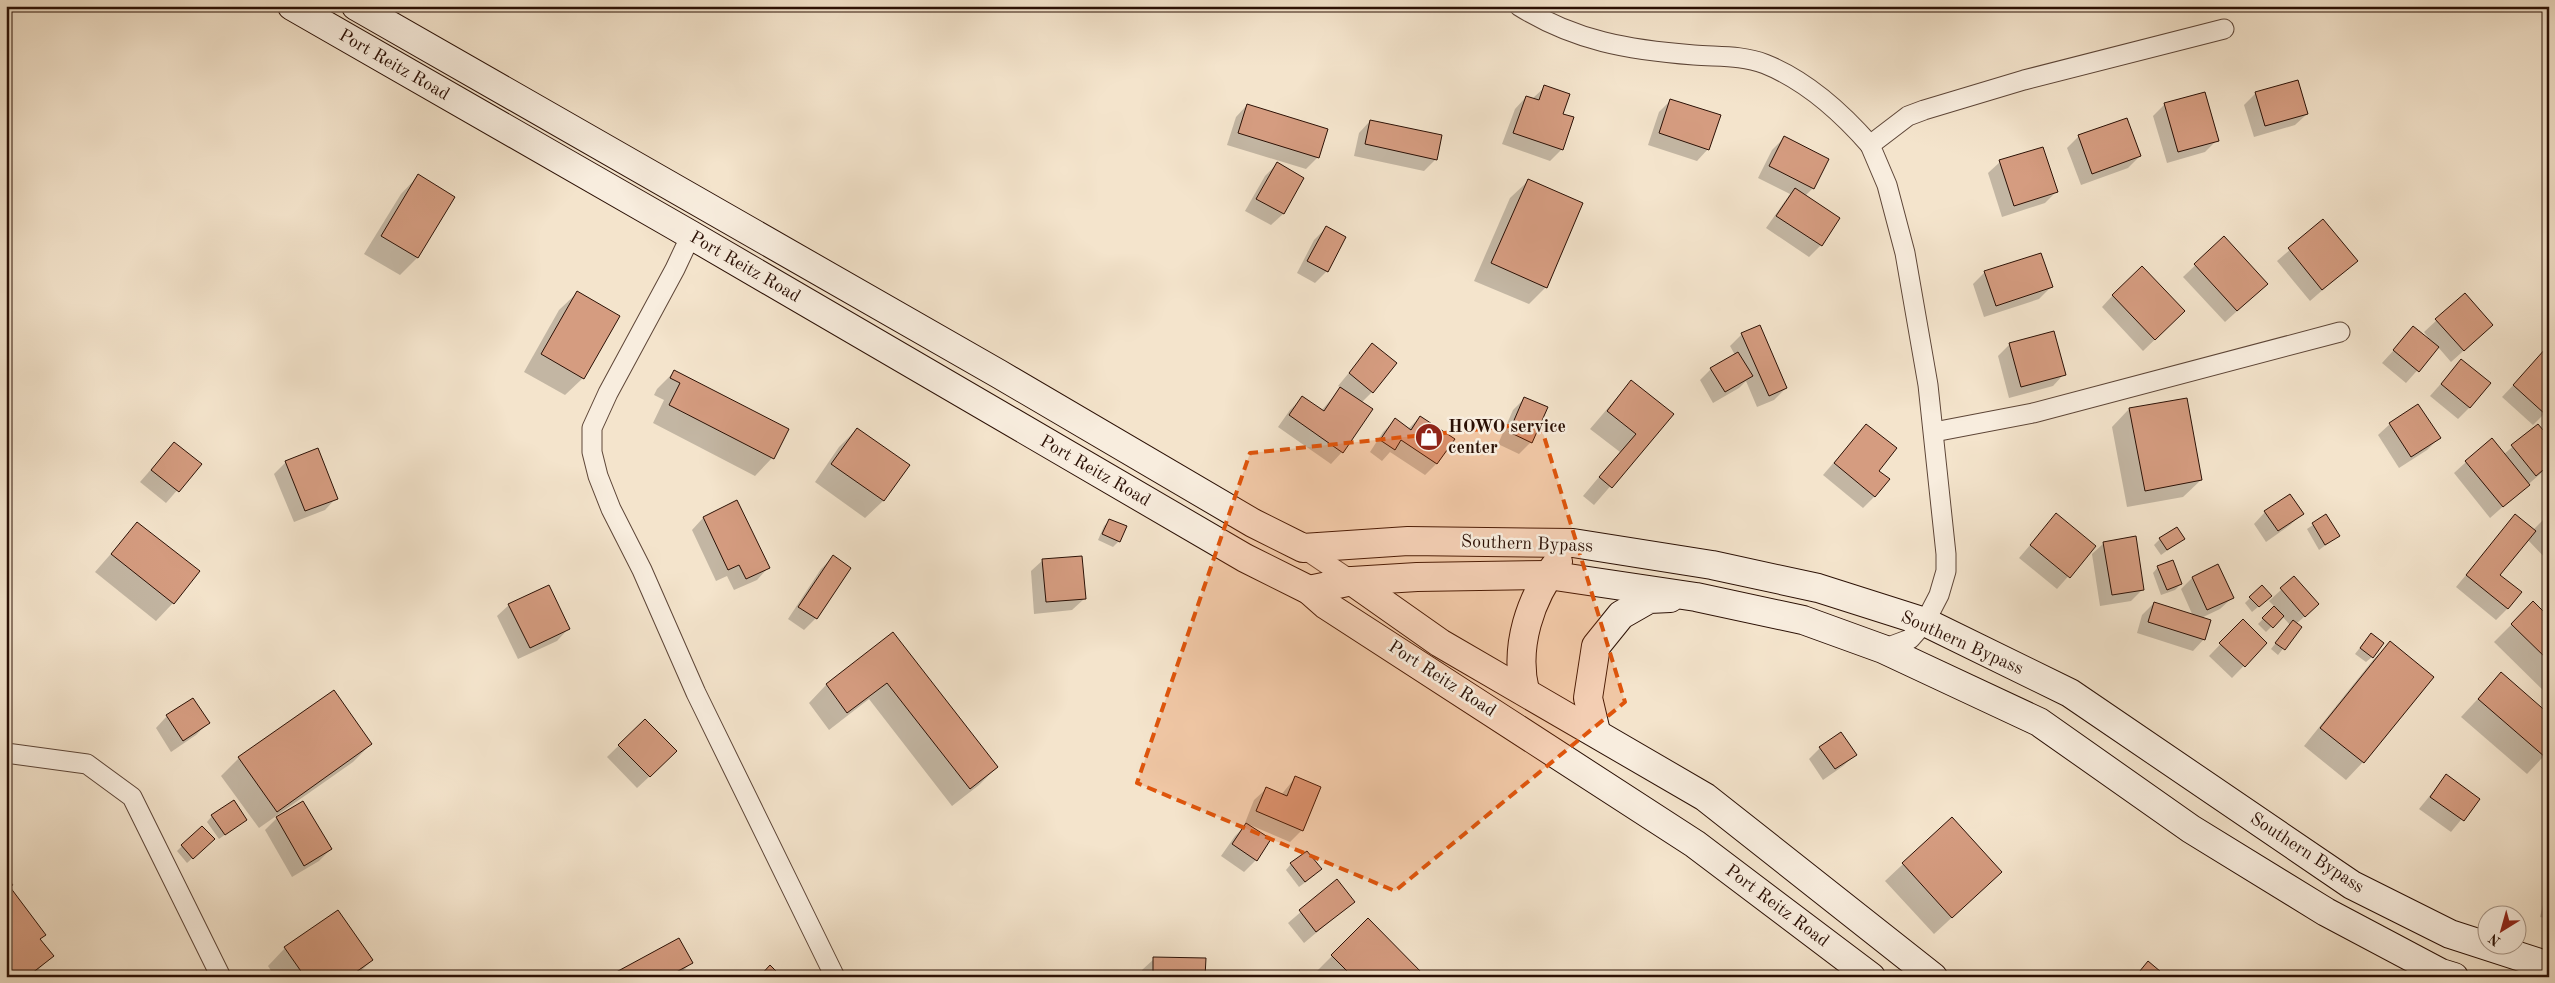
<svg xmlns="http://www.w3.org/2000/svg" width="2555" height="983" font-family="'Old Standard TT',serif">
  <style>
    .shadow { fill: #0003 }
    .building { fill: #d59c80; stroke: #2b1005 }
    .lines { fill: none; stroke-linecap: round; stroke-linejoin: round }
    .street-casing { stroke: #5d4537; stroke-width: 21 }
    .secondary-casing { stroke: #2b1005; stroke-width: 30 }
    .street { stroke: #f8edde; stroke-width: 19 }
    .secondary { stroke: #f8edde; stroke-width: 28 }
    .marked { fill: #df550c; fill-opacity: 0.2; stroke: #df550c; stroke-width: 4; stroke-dasharray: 10 6; stroke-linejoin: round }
    .labels { text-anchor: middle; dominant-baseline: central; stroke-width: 5; stroke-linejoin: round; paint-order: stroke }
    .street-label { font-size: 18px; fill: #2b1005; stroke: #f8edde }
    .poi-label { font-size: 18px; font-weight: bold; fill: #2b1005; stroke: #f8edde; text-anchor: start }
  </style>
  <rect width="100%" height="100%" fill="#f4e4cc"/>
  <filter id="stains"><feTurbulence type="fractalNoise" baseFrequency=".004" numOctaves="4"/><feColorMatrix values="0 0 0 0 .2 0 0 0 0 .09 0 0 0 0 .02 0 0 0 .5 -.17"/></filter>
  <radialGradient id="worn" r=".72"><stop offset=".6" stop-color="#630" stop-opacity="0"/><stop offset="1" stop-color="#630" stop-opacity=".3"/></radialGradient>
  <g class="shadow">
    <polygon points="1545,87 1562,115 1562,149 1550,161 1502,144 1515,109 1526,97 1533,98"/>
    <polygon points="2256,93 2307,114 2295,125 2254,137 2244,105"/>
    <polygon points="1671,100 1708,149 1697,161 1648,145 1659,112"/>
    <polygon points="2165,104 2217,140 2205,152 2167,163 2153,116"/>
    <polygon points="1247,105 1318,157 1306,169 1227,145 1236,117"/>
    <polygon points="1370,121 1436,159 1424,171 1354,156 1359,133"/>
    <polygon points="2079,136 2140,156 2128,168 2081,185 2067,148"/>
    <polygon points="1784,138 1813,188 1805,196 1821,245 1809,257 1766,228 1790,194 1758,178 1772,150"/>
    <polygon points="2000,162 2057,191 2045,203 2002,217 1988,173"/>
    <polygon points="1277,164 1302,178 1283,214 1271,225 1245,211 1265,176"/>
    <polygon points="418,176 454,197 417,258 400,275 364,254 401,194"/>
    <polygon points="1528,181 1546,287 1529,304 1474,281 1510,198"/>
    <polygon points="2323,221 2356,261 2310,301 2277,261"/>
    <polygon points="1326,228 1327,271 1315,283 1297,273 1314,240"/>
    <polygon points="2224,238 2255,295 2225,322 2183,277"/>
    <polygon points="1985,272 2051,287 2039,299 1984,317 1973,284"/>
    <polygon points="577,293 583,378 565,395 524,372 559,310"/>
    <polygon points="2113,295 2172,323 2143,351 2102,307"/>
    <polygon points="2464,295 2480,336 2451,362 2438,347 2406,383 2382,363 2414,328 2433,344 2424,332"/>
    <polygon points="1742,334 1786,388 1774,400 1757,407 1746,381 1739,388 1713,403 1700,380 1711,369 1735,355 1730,346"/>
    <polygon points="2010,344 2064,374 2053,386 2009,398 1998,356"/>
    <polygon points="1372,345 1372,392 1361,403 1342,452 1331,464 1278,427 1290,410 1302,398 1321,411 1341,388 1338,386"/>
    <polygon points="2461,361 2470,407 2458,419 2430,396"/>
    <polygon points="2535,362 2549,409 2533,425 2502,397"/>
    <polygon points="675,371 787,430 772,458 755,476 653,423 664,400 654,395 657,389"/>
    <polygon points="1631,381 1673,414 1594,505 1583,496 1620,452 1590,429"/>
    <polygon points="1525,398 1531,442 1519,454 1498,444 1513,410"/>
    <polygon points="2129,409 2201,480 2183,497 2127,507 2112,427"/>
    <polygon points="1420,417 1436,464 1425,475 1390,452 1382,461 1370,452 1383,432 1395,420 1408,429"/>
    <polygon points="2390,424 2439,438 2427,450 2399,468 2378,435"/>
    <polygon points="1866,425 1877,471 1875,496 1863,508 1823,475"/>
    <polygon points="2538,425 2549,439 2549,466 2490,518 2454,473 2466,462 2503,455"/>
    <polygon points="857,429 908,465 883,501 865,518 815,482 839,447"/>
    <polygon points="174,443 200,464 166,503 140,482"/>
    <polygon points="286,462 336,498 325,510 294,522 274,474"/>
    <polygon points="2549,479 2549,492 2543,485"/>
    <polygon points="736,502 768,568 757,580 734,590 727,576 716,581 692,530 703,518"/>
    <polygon points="2265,512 2302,514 2290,525 2266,542 2254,524"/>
    <polygon points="2549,514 2549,562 2528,540 2499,576 2508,608 2496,620 2456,587 2515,516 2533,530"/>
    <polygon points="2056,515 2094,547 2057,589 2019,558"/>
    <polygon points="2326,516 2338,536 2319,550 2307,529"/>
    <polygon points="1110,520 1119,541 1113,547 1098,540 1104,526"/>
    <polygon points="137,524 173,603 156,621 95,572"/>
    <polygon points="2160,539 2183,539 2161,555 2154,545"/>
    <polygon points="2104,543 2143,589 2131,601 2100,606 2092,554"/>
    <polygon points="833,557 849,568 816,618 804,630 788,619 821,569"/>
    <polygon points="1043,560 1084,599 1072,610 1034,614 1031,571"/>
    <polygon points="2158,567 2181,584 2175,590 2161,595 2153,573"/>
    <polygon points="2192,578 2232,598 2220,609 2201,618 2204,639 2193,651 2137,633 2142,615 2154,603 2193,616 2181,589"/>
    <polygon points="2294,578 2305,616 2296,624 2300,627 2278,655 2271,649 2290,625 2282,616 2266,632 2258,624 2275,607 2269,601"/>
    <polygon points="2250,598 2265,601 2252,612 2245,603"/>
    <polygon points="2533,603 2549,619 2549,696 2494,642"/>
    <polygon points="509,605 568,629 557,641 518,659 497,616"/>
    <polygon points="2243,621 2266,643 2232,678 2209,656"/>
    <polygon points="893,633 997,767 979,785 952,806 869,699 829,730 809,703 826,685"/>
    <polygon points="2366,640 2372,657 2366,662 2355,654"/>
    <polygon points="2390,643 2432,678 2363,762 2346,780 2304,746 2373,660"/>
    <polygon points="2501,674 2544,756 2527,774 2461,717"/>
    <polygon points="167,716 208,723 196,735 171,752 156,728"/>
    <polygon points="645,720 664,763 637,788 607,757"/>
    <polygon points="371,744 353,762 259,828 221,776 239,758"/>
    <polygon points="1820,748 1855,755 1843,766 1823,780 1809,759"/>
    <polygon points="2446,776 2478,799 2451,832 2419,809"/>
    <polygon points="1295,778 1302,830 1290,842 1250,825 1256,860 1244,872 1221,856 1235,836 1247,824 1245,823 1254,800 1266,789 1281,795"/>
    <polygon points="212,816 245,820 219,839 207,822"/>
    <polygon points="278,817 331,849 319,861 292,877 265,830"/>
    <polygon points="1952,818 1983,889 1934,934 1885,881"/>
    <polygon points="207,845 187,863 177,851 182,846"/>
    <polygon points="1291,864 1315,875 1299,887 1286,870"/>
    <polygon points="2549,880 2549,919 2540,917"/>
    <polygon points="1337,881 1353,902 1304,943 1288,923"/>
    <polygon points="9,888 44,935 39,940 52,956 31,977 6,977"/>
    <polygon points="285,948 372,960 355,977 275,977 268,966"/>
    <polygon points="1332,956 1424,977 1311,977"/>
    <polygon points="1154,959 1204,977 1142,977 1142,970"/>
    <polygon points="692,962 677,977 610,977"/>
    <polygon points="587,971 590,977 577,977"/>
  </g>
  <g class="building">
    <polygon points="2298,80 2308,114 2265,126 2255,92"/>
    <polygon points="1544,85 1570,94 1563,114 1574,117 1563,150 1513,133 1526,96 1539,100"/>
    <polygon points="2205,92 2219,141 2178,152 2164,103"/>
    <polygon points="1670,99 1721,115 1709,150 1659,133"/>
    <polygon points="1247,104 1328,129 1319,158 1238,133"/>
    <polygon points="2127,118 2141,156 2092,174 2078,135"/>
    <polygon points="1370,120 1442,135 1437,160 1365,144"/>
    <polygon points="1784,136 1829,159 1814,189 1769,166"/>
    <polygon points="2043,147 2058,192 2014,206 1999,160"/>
    <polygon points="1277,162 1304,178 1284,214 1256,199"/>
    <polygon points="418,174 455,197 418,258 381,236"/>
    <polygon points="1528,179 1583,203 1547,288 1491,263"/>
    <polygon points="1795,188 1840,218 1822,246 1776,216"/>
    <polygon points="2323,219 2358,261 2322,290 2288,248"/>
    <polygon points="1326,226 1346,237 1328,272 1307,261"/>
    <polygon points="2224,236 2268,284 2237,311 2194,264"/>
    <polygon points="2041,253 2053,287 1996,306 1984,271"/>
    <polygon points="2142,266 2185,311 2155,340 2112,295"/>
    <polygon points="577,291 620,316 584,379 541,354"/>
    <polygon points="2465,293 2493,325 2464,351 2435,319"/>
    <polygon points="1760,325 1787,388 1769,396 1741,333"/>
    <polygon points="2413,326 2439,347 2419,372 2393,350"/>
    <polygon points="2054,331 2066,375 2021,387 2009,343"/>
    <polygon points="1372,343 1397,363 1373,393 1349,373"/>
    <polygon points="2546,348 2549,351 2549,411 2546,415 2513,385"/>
    <polygon points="1738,352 1753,376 1725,392 1710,368"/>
    <polygon points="2461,359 2491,383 2470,408 2441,384"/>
    <polygon points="674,370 789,429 774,459 669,405 680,383 670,378"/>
    <polygon points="1631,380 1674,414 1612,488 1599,477 1636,434 1607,411"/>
    <polygon points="1340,387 1373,409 1343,453 1289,415 1302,396 1324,411"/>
    <polygon points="1524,397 1548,407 1532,443 1509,432"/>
    <polygon points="2187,398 2202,480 2145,491 2129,408"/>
    <polygon points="2418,404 2441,438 2411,457 2389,423"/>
    <polygon points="1420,416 1455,439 1437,464 1401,440 1395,450 1380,440 1395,418 1411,430"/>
    <polygon points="1866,424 1897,448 1879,471 1890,479 1875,497 1834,463"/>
    <polygon points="2538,424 2549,437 2549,465 2536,476 2511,445"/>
    <polygon points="857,428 910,465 884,501 831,464"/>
    <polygon points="2492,438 2530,485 2503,507 2465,461"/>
    <polygon points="174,442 202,464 179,492 151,470"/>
    <polygon points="318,448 338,499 305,511 285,461"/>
    <polygon points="2290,494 2304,514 2278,531 2264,511"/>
    <polygon points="737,500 770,568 746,579 739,565 728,570 703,517"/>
    <polygon points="2056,513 2096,546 2070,578 2030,545"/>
    <polygon points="2326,514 2340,536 2325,545 2312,523"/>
    <polygon points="2515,514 2536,531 2500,575 2522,592 2508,609 2466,575"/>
    <polygon points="1109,519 1127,526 1120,542 1102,534"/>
    <polygon points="137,522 200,571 174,604 111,554"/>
    <polygon points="2177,527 2185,539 2167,550 2159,538"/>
    <polygon points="2136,536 2144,590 2112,595 2103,542"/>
    <polygon points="833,555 851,568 817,619 798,607"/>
    <polygon points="1082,556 1086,599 1046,602 1042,559"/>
    <polygon points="2173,560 2182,584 2167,590 2157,566"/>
    <polygon points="2218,564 2234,598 2207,610 2192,577"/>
    <polygon points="2294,576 2319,604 2305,617 2280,588"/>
    <polygon points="549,585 570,629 530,648 508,604"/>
    <polygon points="2262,585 2272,596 2259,607 2249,597"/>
    <polygon points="2533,601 2549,617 2549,661 2511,624"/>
    <polygon points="2154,602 2211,620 2205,640 2148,622"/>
    <polygon points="2274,606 2284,616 2273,628 2262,618"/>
    <polygon points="2243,619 2267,643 2245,667 2219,643"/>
    <polygon points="2293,620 2302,627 2285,650 2275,643"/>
    <polygon points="893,632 998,767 970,789 887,683 847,713 826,684"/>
    <polygon points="2371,633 2384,643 2373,658 2360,648"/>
    <polygon points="2390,641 2434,677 2364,763 2320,728"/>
    <polygon points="2501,672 2549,714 2549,753 2545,757 2478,699"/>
    <polygon points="334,690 372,744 277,812 238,757"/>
    <polygon points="193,698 210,723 183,741 166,715"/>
    <polygon points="645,719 677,751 650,777 618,745"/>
    <polygon points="1841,732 1857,755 1835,769 1819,747"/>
    <polygon points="2446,774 2480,799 2464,821 2430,797"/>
    <polygon points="1295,776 1321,787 1303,831 1256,811 1266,787 1287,796"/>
    <polygon points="234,800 247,820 225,835 211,815"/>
    <polygon points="303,801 332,849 304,866 276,817"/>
    <polygon points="1952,817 2002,872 1952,918 1902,863"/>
    <polygon points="1246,823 1271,839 1257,861 1232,844"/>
    <polygon points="202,826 215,839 193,859 181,845"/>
    <polygon points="1307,851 1322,869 1305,882 1290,863"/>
    <polygon points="6,877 13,885 10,887 46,935 40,939 54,956 27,977 6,977"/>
    <polygon points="1337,879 1355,902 1316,932 1299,910"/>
    <polygon points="338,910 373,960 349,977 305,977 284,947"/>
    <polygon points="1368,918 1426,977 1353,977 1331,955"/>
    <polygon points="679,938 693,963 667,977 607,977"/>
    <polygon points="1153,957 1206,958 1205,977 1153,977"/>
    <polygon points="2148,961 2167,977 2135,977"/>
    <polygon points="770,965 782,977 759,977"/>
  </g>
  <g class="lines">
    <defs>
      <g id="street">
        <path d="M 1519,6 C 1575,41 1629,50 1694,55 C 1718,57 1742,55 1765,64 C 1805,80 1842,113 1870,145"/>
        <polyline points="691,235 675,269 608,393 592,428 592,452 598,476 611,509 642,570 696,693 835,977"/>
        <polyline points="1934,432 2033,413 2340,332"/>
        <polyline points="1303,548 1352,581"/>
        <polyline points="1883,649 1910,639 1925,622 1939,595 1946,571 1946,554 1928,385 1905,253 1887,185 1870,145 1908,116 1924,110 2024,80 2224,29"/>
        <polyline points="6,753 87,764 132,797 221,977"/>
      </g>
      <g id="secondary">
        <polyline points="292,6 691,235 1245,558 1309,590 1326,605 1695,844 1871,977"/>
        <polyline points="356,6 999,374 1253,523 1303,548 1408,541 1573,543 1712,565 1818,588 1925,622 2070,693 2352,885 2450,934 2549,966"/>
        <polyline points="1352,581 1440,643 1705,797 1933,977"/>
        <polyline points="1309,590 1352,581 1417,577 1548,575 1696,597 1803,620 1883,649 2039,722 2191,829 2326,912 2441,973 2454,977"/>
        <path d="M 1525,691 C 1514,647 1530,598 1558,562"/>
        <polyline points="1596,732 1588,698 1596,646 1621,615 1649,599 1670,598"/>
      </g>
    </defs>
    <use href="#street" class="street-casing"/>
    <use href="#secondary" class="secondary-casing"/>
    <use href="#street" class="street"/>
    <use href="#secondary" class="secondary"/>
  </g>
  <path class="marked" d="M 1540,423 L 1625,702 L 1395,891 L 1137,783 L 1250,453 Z"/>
  <defs>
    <symbol id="shop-disc" viewBox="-11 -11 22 22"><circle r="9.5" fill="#8f2418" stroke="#f8edde"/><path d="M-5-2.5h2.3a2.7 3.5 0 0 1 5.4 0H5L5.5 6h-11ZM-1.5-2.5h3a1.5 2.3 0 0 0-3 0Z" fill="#fff"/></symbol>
  </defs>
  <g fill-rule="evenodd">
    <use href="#shop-disc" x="1413" y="421" width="32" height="32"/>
  </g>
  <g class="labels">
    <g class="street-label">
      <text transform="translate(394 65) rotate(30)">Port Reitz Road</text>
      <text transform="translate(745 267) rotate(30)">Port Reitz Road</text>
      <text transform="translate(1095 471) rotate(30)">Port Reitz Road</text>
      <text transform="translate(1527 544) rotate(2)">Southern Bypass</text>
      <text transform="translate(1962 643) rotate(24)">Southern Bypass</text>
      <text transform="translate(1442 679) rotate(33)">Port Reitz Road</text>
      <text transform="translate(2307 853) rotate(33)">Southern Bypass</text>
      <text transform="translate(1777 906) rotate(37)">Port Reitz Road</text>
    </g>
    <g class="poi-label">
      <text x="1448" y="427">HOWO service<tspan x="1448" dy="21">center</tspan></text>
    </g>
  </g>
  <rect width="2555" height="983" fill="none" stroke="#f4e4cc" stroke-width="25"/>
  <rect x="8" y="8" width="2540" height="968" fill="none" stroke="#2b1005" stroke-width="2.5"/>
  <rect x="12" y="12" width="2530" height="958" fill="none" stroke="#2b1005"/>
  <g transform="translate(2502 930) rotate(217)"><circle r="24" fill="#f8edde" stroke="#a69587"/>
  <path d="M0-4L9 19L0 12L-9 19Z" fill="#8f2418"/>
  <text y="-8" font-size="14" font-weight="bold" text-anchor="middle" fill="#2b1005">N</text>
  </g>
  <rect width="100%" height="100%" filter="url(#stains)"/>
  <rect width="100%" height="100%" fill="url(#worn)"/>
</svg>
